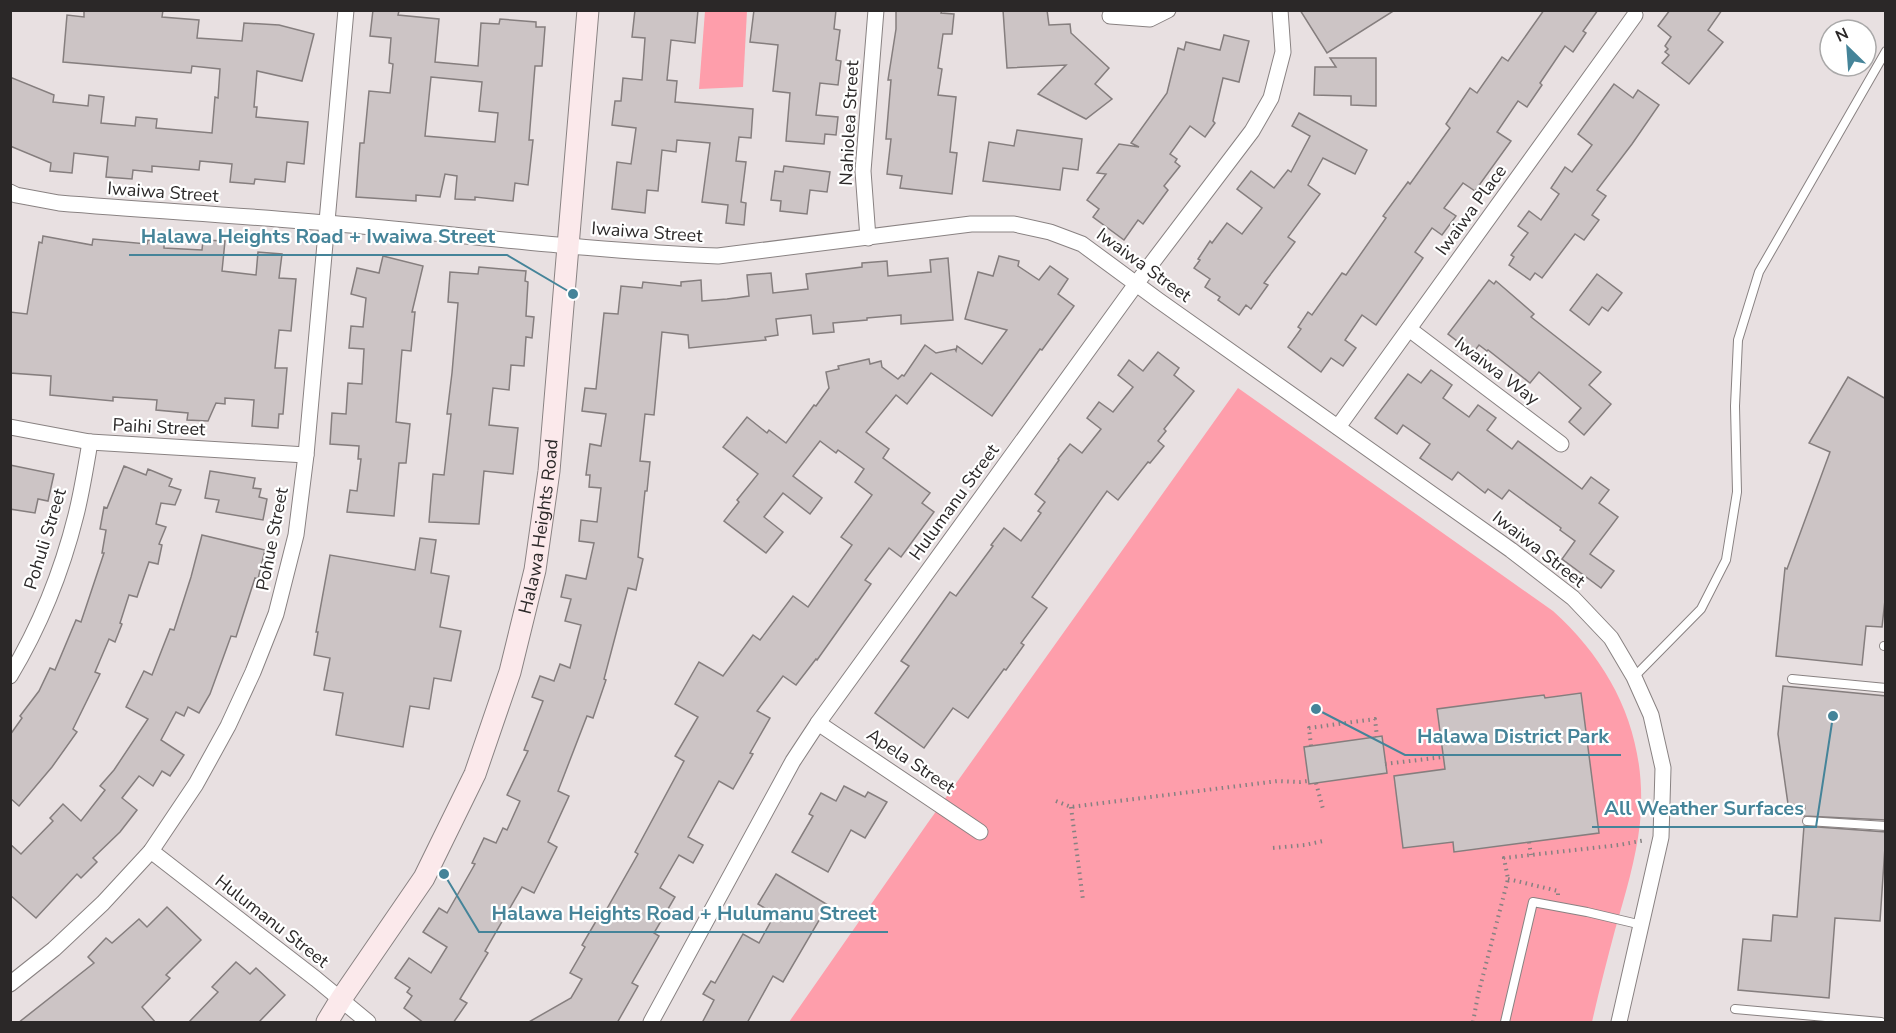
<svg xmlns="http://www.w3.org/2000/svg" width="1896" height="1033" font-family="'Nunito Sans',sans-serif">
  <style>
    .green { fill: #fe9eab }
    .building { fill: #ccc4c5; stroke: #857e7e; stroke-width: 1.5; fill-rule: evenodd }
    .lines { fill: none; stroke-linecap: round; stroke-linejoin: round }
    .lane-casing { stroke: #898282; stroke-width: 10 }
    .street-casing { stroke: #898282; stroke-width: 17 }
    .secondary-casing { stroke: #898282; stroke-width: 23 }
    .path { stroke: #868181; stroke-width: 4; stroke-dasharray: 1.5 4.5; stroke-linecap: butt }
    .lane { stroke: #fff; stroke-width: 8 }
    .street { stroke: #fff; stroke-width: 15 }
    .secondary { stroke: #fbe9eb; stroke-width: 21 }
    .labels { text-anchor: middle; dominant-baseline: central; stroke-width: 4.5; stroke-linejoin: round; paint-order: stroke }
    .street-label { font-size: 18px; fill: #2b2828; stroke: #fff }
    .leader { fill: none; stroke: #458499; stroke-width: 2 }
    .callout-dot { fill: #458499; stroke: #fff; stroke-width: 2 }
    .callout-label { font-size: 20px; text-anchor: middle; font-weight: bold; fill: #458499; stroke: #fff; stroke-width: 4.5; stroke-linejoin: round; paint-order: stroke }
  </style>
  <rect width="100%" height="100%" fill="#e8e0e1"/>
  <g class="green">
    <polygon points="705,11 747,11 743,87 699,89"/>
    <path d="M 1238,388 L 1553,611 C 1615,667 1648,738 1640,823 C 1636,859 1625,895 1615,930 C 1607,960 1599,991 1592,1022 L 789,1022 L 927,824 Z"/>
  </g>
  <g class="building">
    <polygon points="84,10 163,10 162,17 199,20 197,38 242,41 244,23 279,25 314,34 302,81 257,71 254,107 257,107 256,117 308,122 304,164 287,162 285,182 255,179 254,184 230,182 232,164 200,161 199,170 152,166 152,172 133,170 132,179 106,177 108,157 74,153 72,173 50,171 51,163 10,146 10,77 54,95 53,102 88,106 89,95 104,97 101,123 135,126 136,117 157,119 156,128 212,133 215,97 218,98 220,69 192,66 191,73 63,62 67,15 84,17"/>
    <path d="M 373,10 L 399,11 L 398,15 L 439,19 L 435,62 L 478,66 L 481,23 L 499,24 L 500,19 L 536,22 L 536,27 L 545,27 L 542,66 L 535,66 L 529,140 L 533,140 L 528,185 L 515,183 L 513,201 L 475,197 L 475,200 L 455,199 L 457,176 L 445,174 L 440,197 L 416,195 L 416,201 L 356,197 L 360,143 L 364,143 L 369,91 L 390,93 L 393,64 L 389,63 L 391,38 L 370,36 ZM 431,77 L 482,82 L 479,111 L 498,113 L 495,142 L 425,136 Z"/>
    <polygon points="635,10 698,10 695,43 671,40 667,80 677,81 675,102 753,109 751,138 739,137 736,161 746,162 741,202 746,203 744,225 726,223 728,205 702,202 710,143 677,140 676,152 662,150 658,191 647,190 645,213 612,209 617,162 631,164 636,128 612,125 615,101 621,101 623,78 642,80 645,38 632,37"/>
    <polygon points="754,10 836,10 834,29 840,30 836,60 841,61 838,85 820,83 816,115 838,117 836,135 825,134 824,144 786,141 790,93 773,91 778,45 750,42"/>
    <polygon points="896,10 942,10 941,13 954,14 952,34 943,34 938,68 942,69 938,95 956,97 950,152 957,153 952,194 900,188 902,176 887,174 891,139 886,139 891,80 888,80 896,29"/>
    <polygon points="1003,10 1047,10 1049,25 1070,24 1071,33 1109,68 1095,84 1112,99 1086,119 1038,94 1066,65 1007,68"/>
    <polygon points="1300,10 1395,10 1327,53"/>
    <polygon points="1544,10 1598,10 1583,31 1586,33 1573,52 1565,46 1540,83 1542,85 1527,107 1518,101 1497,132 1511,141 1475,191 1463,183 1444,208 1456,216 1442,235 1432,228 1415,252 1423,258 1376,325 1362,315 1345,340 1356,348 1343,366 1331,358 1321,372 1288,347 1301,329 1298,327 1308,312 1312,315 1342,273 1346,275 1386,218 1383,216 1408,182 1410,184 1450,128 1446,124 1470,88 1477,93 1502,57 1508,61"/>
    <polygon points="1670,10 1722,10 1708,30 1723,42 1689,84 1662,63 1669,55 1665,52 1668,49 1665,46 1671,37 1658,26"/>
    <polygon points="1224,35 1249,41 1239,82 1223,78 1213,121 1215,123 1205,137 1190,126 1170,154 1177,159 1175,162 1180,166 1164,186 1168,190 1143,224 1138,220 1124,240 1093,217 1099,209 1087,200 1106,174 1097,173 1119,144 1139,147 1131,143 1167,93 1178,48 1184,50 1186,42 1220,50"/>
    <polygon points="1330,58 1376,58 1376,106 1351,105 1351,96 1314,95 1315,67 1336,67"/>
    <polygon points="1614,84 1633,98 1638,90 1659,105 1632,144 1597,190 1606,196 1592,215 1599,220 1584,240 1575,234 1542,278 1535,273 1530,280 1509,265 1514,257 1511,255 1528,233 1518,226 1529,211 1541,220 1559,194 1551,188 1565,167 1572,172 1592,145 1578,134"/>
    <polygon points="1299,113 1367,150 1355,174 1323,158 1308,185 1320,194 1288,237 1295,242 1264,283 1268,285 1251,309 1246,305 1239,315 1218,300 1220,297 1205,287 1210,279 1194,268 1200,260 1198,259 1210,241 1212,243 1227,223 1242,234 1262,208 1237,189 1251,171 1274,188 1288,170 1291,172 1310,136 1292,126"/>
    <polygon points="1017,130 1082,139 1078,170 1063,168 1060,190 983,181 989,142 1014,146"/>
    <polygon points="784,166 830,172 827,192 810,190 807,214 780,211 781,201 771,200 775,171 783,172"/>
    <polygon points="43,236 92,245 93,239 147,244 148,240 164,241 164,248 202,250 203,240 225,241 222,271 256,275 258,252 282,254 279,278 296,279 291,331 279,330 275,368 287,368 283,414 279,414 278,428 252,426 254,400 225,398 225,404 216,403 208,421 187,420 188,413 156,410 157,400 113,397 113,401 50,395 51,376 10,373 10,312 27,314 39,242 42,243"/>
    <polygon points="383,256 423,266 412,312 415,312 411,351 402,350 396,422 410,424 406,463 399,463 394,516 347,512 350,490 357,491 361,459 358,459 359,446 330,444 332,413 346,414 348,383 362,384 364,349 349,348 351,326 363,327 366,298 351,294 357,268 379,273"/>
    <polygon points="999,256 1019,261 1018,266 1039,280 1050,266 1068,279 1058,294 1074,306 1042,350 1040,349 992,416 931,373 907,404 896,395 866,432 889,449 883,458 930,493 922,503 934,512 901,557 889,548 865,580 871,584 817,660 816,659 796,685 783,676 757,711 770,718 750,753 753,754 733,789 719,781 688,837 703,845 693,863 679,855 660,888 675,897 654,933 659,936 632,983 638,986 617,1023 527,1023 571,998 582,979 570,973 585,947 582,945 602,911 605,912 638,854 635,852 684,761 675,756 698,717 675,704 699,662 723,676 753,635 760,640 793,596 808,607 852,545 841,537 872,495 855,482 864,469 838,450 836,453 820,441 793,476 822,498 810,514 783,493 764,517 783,532 766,553 724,521 739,502 737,500 758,474 723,447 747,417 767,433 769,430 786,443 814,405 816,406 829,388 826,372 839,369 838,366 869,359 870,364 881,361 882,367 898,379 902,375 904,376 925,345 936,353 955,349 956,351 957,346 982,364 1007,330 965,319 978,272 993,276"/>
    <polygon points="948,258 953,320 901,324 901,315 867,318 867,320 833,323 834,332 813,334 811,315 776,319 778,335 765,337 766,340 689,348 688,335 662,332 654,415 645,414 640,461 650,462 647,491 645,491 638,557 643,559 636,590 628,588 604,679 606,680 593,718 587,716 558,791 569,796 548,842 557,847 534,893 522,887 485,951 488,953 460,999 467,1003 453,1023 424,1023 404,1008 412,996 407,992 410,988 395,978 409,958 431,973 447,947 423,932 439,908 447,913 475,864 472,863 484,838 496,843 503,828 507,830 520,801 507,795 528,751 524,750 543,701 532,697 540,676 554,681 560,664 570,668 581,625 565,621 571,599 561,597 566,575 586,579 594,543 579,541 581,520 597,522 601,488 589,487 590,475 586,475 590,444 601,446 606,414 582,411 585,388 596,389 604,313 618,314 621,286 642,288 643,282 681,286 681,282 701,280 702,301 727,299 749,296 747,275 771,273 773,293 808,289 806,274 862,267 862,263 887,261 888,276 931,272 930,260"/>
    <polygon points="479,267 526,271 525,281 528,282 526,316 534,317 532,338 526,337 524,366 511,365 509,390 493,388 489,425 518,428 513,474 484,471 479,524 429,522 433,474 444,475 451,414 447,414 452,373 458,303 448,302 450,272 478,274"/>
    <polygon points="1597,274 1622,293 1608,311 1602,307 1589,325 1570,310"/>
    <polygon points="1489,280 1494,284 1496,281 1534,314 1531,317 1601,372 1589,385 1611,404 1584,435 1569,422 1581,408 1539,372 1530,383 1488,350 1487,351 1479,345 1473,353 1448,334"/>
    <polygon points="1158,352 1179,368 1174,375 1194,391 1164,429 1166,431 1158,441 1164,446 1150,463 1148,462 1118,500 1107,491 1032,597 1047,608 1021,643 1024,645 1006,670 1004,669 968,718 953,708 924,748 875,713 909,666 901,661 950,592 956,596 993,546 991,545 1004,528 1021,541 1041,513 1038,511 1045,502 1035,494 1059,460 1058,459 1070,444 1082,453 1101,429 1087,418 1099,402 1113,412 1133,387 1118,375 1129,360 1143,371"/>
    <polygon points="1431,370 1452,385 1443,398 1469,417 1478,405 1496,418 1487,430 1512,449 1518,441 1582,489 1591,477 1609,490 1599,503 1618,517 1590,554 1614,571 1601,588 1562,559 1575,541 1560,530 1561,528 1509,490 1502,499 1488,489 1485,493 1458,472 1452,480 1420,458 1430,444 1403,425 1397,434 1375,418 1408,374 1421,383"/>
    <polygon points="1848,377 1886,399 1886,591 1882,627 1866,626 1862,665 1776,656 1785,568 1787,569 1830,452 1809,443"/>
    <polygon points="10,465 54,474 48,501 38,499 35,513 10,509"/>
    <polygon points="124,466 146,475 148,469 172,479 169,486 181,490 175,505 161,503 156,524 166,527 159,544 162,545 158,564 149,562 137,597 129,595 120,623 122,624 115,642 109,639 95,672 100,674 73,729 77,732 52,767 19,806 10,798 10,735 22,718 20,716 39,691 50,668 55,670 76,620 81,622 104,553 102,553 106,530 100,529 104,507 107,508"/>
    <polygon points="210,471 255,478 253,488 261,489 259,497 267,499 263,520 216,512 219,500 205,498"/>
    <polygon points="202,535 265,550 258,579 255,578 236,637 231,636 210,694 199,713 188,707 184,716 176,712 161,740 184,755 170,776 162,771 153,786 139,776 122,798 137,810 120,832 93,858 97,862 81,878 77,874 36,918 10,895 10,844 21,854 53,821 50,818 63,804 81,821 105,790 100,786 114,770 148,719 126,707 144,671 152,675 170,629 174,630 191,577"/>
    <polygon points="420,538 436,540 431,573 449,576 440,627 461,631 451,681 434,678 429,709 410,706 403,747 336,735 343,693 324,690 330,658 314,655 318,632 316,632 330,555 415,570"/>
    <polygon points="1783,686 1886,696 1886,820 1804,816 1805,806 1788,804 1778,734"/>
    <polygon points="1581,693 1599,833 1454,852 1453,842 1403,848 1394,776 1445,769 1437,709 1544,695 1545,698"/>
    <polygon points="1382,736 1387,773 1309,784 1304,747"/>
    <polygon points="844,786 865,797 868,792 887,802 865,838 851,830 828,872 792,852 813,816 809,814 821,793 836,801"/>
    <polygon points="1804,826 1886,832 1880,921 1835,918 1829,998 1738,990 1743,939 1771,941 1773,915 1797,917"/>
    <polygon points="776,874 828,905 783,982 773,976 747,1023 702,1023 714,1000 703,994 711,981 715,983 743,934 759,943 775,914 758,904"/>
    <polygon points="167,907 201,940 166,975 170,978 142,1007 156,1023 18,1023 94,963 88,957 106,938 112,943 139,919 147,927"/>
    <polygon points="236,962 250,974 256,968 285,995 258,1023 188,1023 218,992 212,987"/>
  </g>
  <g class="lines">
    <defs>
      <g id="lane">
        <polyline points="1884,646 1886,646"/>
        <polyline points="1634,677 1701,609 1726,560 1737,492 1735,406 1738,340 1759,272 1886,51"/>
        <polyline points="1792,679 1886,688"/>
        <polyline points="1807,821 1886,826"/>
        <polyline points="1735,1009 1881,1022"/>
        <polyline points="1505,1022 1533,902 1587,912 1642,925"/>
      </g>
      <g id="street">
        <polyline points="1110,16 1150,19 1168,10"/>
        <path d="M 10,192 L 16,195 L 59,203 C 156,211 253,216 350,225 C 472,236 595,251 718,256 L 971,224 L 1014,224 L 1050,232 L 1082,244 L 1158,300 L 1511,550 L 1573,598 L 1611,638 L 1634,677 L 1651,715 L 1663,768 L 1661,837 L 1619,1022"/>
        <polyline points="868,238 863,171 876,10"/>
        <polyline points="1409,329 1561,444"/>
        <polyline points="10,427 90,442 306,455"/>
        <polyline points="1338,427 1635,15"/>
        <path d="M 10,676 C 40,626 62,571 76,515 C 82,491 86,466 90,442"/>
        <polyline points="818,723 980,832"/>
        <polyline points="151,851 316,979 368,1022"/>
        <polyline points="10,984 54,949 103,903 151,851 196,784 228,726 253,672 276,614 296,535 306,455 346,10"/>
        <polyline points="651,1022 793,761 818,723 1136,284 1252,131 1271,98 1283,52 1280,10"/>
      </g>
      <g id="secondary">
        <path id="s1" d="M 327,1022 L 341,999 L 424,878 L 475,774 L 510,672 L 535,570 L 549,471 L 588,10"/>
      </g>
    </defs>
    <use href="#lane" class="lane-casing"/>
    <use href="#street" class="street-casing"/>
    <use href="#secondary" class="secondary-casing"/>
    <g class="path">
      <polyline points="1311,746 1309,728 1375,719 1377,737"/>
      <polyline points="1385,764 1443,757"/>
      <polyline points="1316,783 1323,809"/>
      <polyline points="1056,801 1071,807 1278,781 1300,782 1308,781"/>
      <polyline points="1071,807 1083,900"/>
      <polyline points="1529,842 1531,855"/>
      <polyline points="1273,848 1305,845 1323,841"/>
      <polyline points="1508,879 1558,891 1558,895"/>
      <polyline points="1473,1022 1478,995 1508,879 1504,858 1619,845 1646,840"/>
    </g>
    <use href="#lane" class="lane"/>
    <use href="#street" class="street"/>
    <use href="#secondary" class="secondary"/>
  </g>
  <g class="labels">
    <g class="street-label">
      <text transform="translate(849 123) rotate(-87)">Nahiolea Street</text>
      <text transform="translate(163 192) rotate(4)">Iwaiwa Street</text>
      <text transform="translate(1471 210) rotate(-54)">Iwaiwa Place</text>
      <text transform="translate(647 232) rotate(4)">Iwaiwa Street</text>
      <text transform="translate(1144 265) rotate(36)">Iwaiwa Street</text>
      <text transform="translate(1497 371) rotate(37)">Iwaiwa Way</text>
      <text transform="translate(159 427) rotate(3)">Paihi Street</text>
      <text transform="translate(954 502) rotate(-54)">Hulumanu Street</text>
      <text stroke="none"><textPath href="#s1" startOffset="546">Halawa Heights Road</textPath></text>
      <text transform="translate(45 539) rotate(-73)">Pohuli Street</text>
      <text transform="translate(272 539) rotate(-79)">Pohue Street</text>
      <text transform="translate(1539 549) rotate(38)">Iwaiwa Street</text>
      <text transform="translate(911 761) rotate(34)">Apela Street</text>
      <text transform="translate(272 921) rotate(38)">Hulumanu Street</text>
    </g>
  </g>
  <path class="leader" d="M573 294L507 255H129M1316 709L1405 755H1621M1833 716L1816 827H1592M444 874L479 932H888"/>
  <g class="callout-dot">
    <circle cx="573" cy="294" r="6"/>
    <circle cx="1316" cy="709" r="6"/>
    <circle cx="1833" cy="716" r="6"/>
    <circle cx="444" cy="874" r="6"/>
  </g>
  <g class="callout-label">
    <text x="318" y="243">Halawa Heights Road + Iwaiwa Street</text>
    <text x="1513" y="743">Halawa District Park</text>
    <text x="1704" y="815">All Weather Surfaces</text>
    <text x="684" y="920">Halawa Heights Road + Hulumanu Street</text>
  </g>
  <rect width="1896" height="1033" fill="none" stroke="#2b2828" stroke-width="24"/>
  <g transform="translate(1848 48) rotate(335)"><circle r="28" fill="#ffffff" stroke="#aaa9a9" stroke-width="1.5"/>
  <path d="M0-4.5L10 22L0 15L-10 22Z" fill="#458499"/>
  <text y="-9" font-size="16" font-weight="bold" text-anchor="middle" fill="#2b2828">N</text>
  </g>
</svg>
